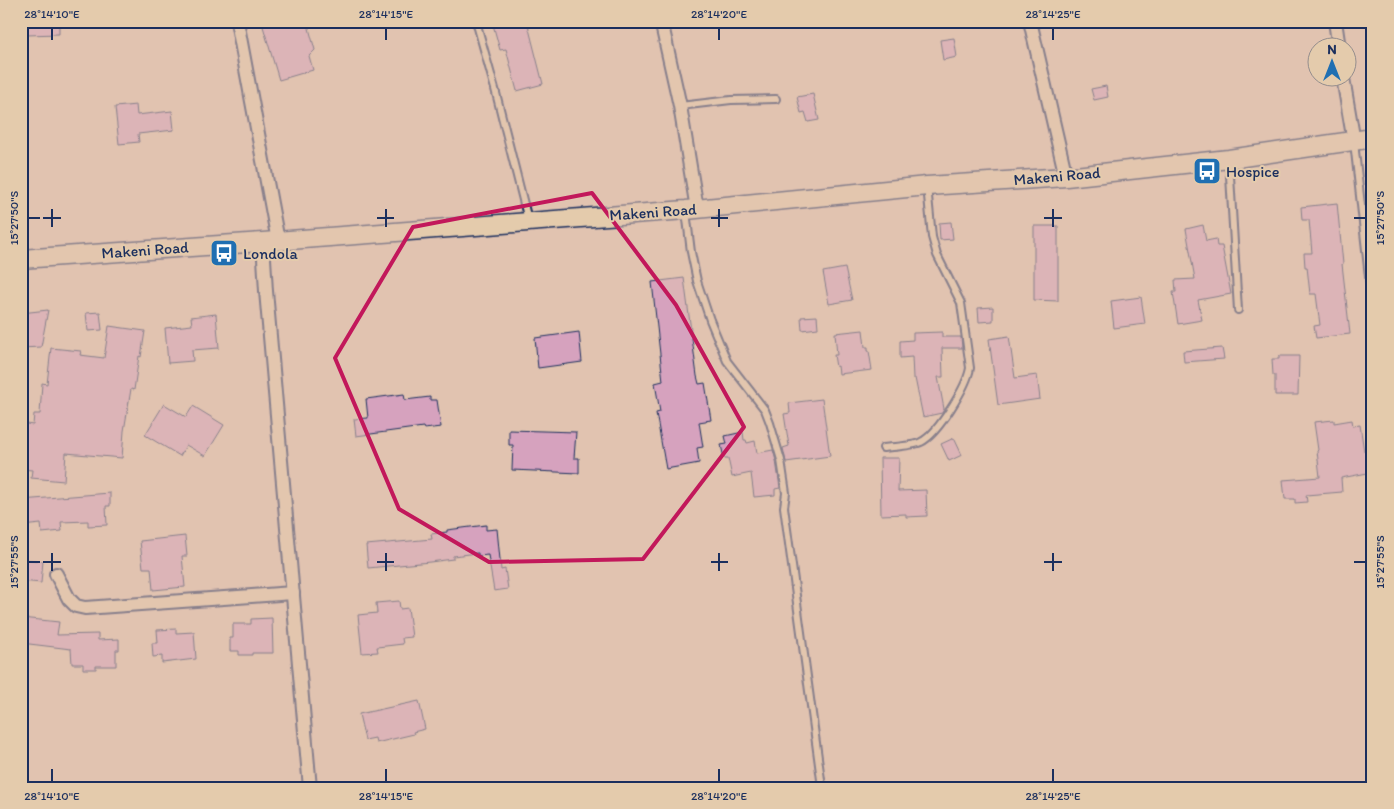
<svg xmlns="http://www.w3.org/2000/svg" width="1394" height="809" font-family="Itim,sans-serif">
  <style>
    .building { fill: #d6a2be; stroke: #1b2f5e }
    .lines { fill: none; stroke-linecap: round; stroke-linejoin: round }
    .lane-casing { stroke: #1b2f5e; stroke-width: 10 }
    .street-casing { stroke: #1b2f5e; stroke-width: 16 }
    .secondary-casing { stroke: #1b2f5e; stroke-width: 21 }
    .lane { stroke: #e4cbac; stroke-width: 6 }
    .street { stroke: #e4cbac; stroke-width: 12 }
    .secondary { stroke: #e4cbac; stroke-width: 18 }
    .marked { fill: none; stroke: #c2185b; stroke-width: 4; stroke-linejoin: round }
    .ticks { fill: none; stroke: #1b2f5e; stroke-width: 2 }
    .labels { text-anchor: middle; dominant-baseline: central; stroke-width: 4; stroke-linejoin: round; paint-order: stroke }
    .poi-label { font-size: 16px; fill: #1b2f5e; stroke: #e4cbac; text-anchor: start }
    .street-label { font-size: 16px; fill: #1b2f5e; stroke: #e4cbac }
    .neatline { fill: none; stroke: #1b2f5e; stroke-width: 2 }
    .ticks-label { font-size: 12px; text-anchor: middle; fill: #1b2f5e }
  </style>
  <rect width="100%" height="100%" fill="#e1c3b0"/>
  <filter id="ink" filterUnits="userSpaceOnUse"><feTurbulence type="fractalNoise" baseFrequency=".02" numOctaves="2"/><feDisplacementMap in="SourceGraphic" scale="10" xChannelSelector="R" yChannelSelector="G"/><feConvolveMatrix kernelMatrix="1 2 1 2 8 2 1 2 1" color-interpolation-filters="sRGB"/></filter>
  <g filter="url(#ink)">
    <g class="building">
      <polygon points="26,21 59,21 59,34 27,35"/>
      <polygon points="269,21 307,21 315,50 309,56 313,70 279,80 262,23"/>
      <polygon points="492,21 527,21 543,84 517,91 506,49 500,50"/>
      <polygon points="954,38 957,57 943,60 940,40"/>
      <polygon points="1106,86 1108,97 1094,100 1091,89"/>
      <polygon points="813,94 819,120 808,122 805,112 801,113 797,97"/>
      <polygon points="136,105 137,115 172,111 174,130 138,134 139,142 119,144 115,107"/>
      <polygon points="1337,203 1343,264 1342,264 1350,334 1316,338 1314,326 1320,325 1316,294 1310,294 1307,267 1305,267 1304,253 1312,253 1309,220 1302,220 1301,207"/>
      <polygon points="951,222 953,239 940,240 939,223"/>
      <polygon points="1203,225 1206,241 1216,239 1217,246 1222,246 1231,294 1198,300 1202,320 1178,324 1173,292 1176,292 1175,280 1195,279 1186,229"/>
      <polygon points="1034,226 1058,226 1058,301 1034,300"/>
      <polygon points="845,268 852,300 829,304 823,272"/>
      <polygon points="684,278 697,376 699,384 705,383 711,420 699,422 703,447 697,448 699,463 666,469 656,413 660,412 655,383 663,381 652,282"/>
      <polygon points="1141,297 1145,324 1114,328 1111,301"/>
      <polygon points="993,307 993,321 979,322 978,308"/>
      <polygon points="48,310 41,347 21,348 21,313"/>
      <polygon points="100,312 102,330 88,331 86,313"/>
      <polygon points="216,314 219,348 192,350 193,361 168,363 165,328 192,325 191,317"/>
      <polygon points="817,316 818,328 802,330 801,317"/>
      <polygon points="109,326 145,331 141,357 139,356 134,390 131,389 124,431 122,458 66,453 64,481 31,478 32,470 21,469 21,423 33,425 34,414 40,414 42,383 47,384 51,348 81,351 80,355 104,358"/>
      <polygon points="863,330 865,347 868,347 868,351 869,351 872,370 839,374 838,366 836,367 834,355 837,355 835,333"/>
      <polygon points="579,332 582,362 538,368 535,338"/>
      <polygon points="942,332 942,337 961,337 962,348 942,348 943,377 938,377 944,409 942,413 923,417 915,378 913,378 912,357 900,358 900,341 913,340 913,333"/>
      <polygon points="1009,336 1015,378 1037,375 1040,399 998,405 989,339"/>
      <polygon points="1222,348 1224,359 1184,362 1183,351"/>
      <polygon points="1279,356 1299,356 1298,395 1275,395 1275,375 1273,375 1272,359 1279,359"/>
      <polygon points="404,394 405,400 430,397 430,400 437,400 441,427 424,429 423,427 356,436 354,419 368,418 366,399"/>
      <polygon points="822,399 830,456 786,462 783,448 789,446 784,414 790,413 789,403"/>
      <polygon points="164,404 186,417 193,406 224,425 205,456 186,445 180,456 145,435"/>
      <polygon points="1334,420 1334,423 1352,420 1353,426 1360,425 1364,451 1373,450 1373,472 1341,478 1342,492 1306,495 1307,502 1295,503 1295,499 1285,499 1283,480 1320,477 1317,451 1318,450 1314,422"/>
      <polygon points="509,430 576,432 574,458 579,458 579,473 512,470 513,445 509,445"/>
      <polygon points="743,432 744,440 746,440 747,443 755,441 757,453 773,450 776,461 780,488 775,489 775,495 754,497 751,473 732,477 728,458 724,458 721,445 727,444 725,436"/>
      <polygon points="954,438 962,455 949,461 941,444"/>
      <polygon points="880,458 899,458 898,491 926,490 927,516 906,517 906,514 881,515"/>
      <polygon points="110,493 110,506 106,506 107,525 88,526 88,521 61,522 62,531 42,533 41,524 22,526 21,500"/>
      <polygon points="486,525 486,530 497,529 501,570 505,569 508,589 494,591 488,555 478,556 478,553 453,556 453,559 430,562 368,568 366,545 432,539 431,534 447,532 447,530"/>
      <polygon points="185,536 187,556 182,556 185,587 153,590 151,568 143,568 140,541"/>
      <polygon points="21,559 43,561 41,583 21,581"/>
      <polygon points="399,601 400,609 408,608 412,637 402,638 403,644 377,647 378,652 362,653 358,615 377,613 376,603"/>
      <polygon points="21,618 59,622 57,635 98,634 98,640 119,639 119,650 116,650 116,666 96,666 96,669 83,669 83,664 72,664 71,649 21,643"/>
      <polygon points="272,618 273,653 252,653 252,655 239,655 239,651 230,651 230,638 233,638 233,624 251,624 251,619"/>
      <polygon points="176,629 176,633 194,632 196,659 162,663 162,656 153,657 152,643 158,643 157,630"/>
      <polygon points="419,701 425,729 413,732 414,734 376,743 375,738 365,740 359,714"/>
    </g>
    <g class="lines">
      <defs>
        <g id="lane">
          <polyline points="476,21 495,89 528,220"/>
          <polyline points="680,106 731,100 776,99"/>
          <polyline points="1354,142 1373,313"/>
          <polyline points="1229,159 1238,310"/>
          <polyline points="686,211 691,252 697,281 710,320 727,361 765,410 770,423 781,460 786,493 784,507 822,787"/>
          <path d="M 883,448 C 892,447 914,446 921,442 C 938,434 967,386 970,368 L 961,303 L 937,255 L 932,237 L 927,186"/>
        </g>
        <g id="street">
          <polyline points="237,21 278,241"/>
          <polyline points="661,21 680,106 697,209"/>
          <polyline points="1030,21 1066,177"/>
          <polyline points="1335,21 1339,48"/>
          <polyline points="1343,78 1354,142"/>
          <polyline points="263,242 266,291 310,788"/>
          <polyline points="56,574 69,599 76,606 85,608 293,593"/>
        </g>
        <polyline id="secondary" points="21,259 263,242 686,210 927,186 1066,177 1229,159 1373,138"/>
      </defs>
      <use href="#lane" class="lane-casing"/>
      <use href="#street" class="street-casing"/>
      <use href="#secondary" class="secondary-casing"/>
      <use href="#lane" class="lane"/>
      <use href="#street" class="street"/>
      <use href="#secondary" class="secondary"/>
    </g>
  </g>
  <path d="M0 0H1394V809H0ZM 592,193 L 676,305 L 744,427 L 643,559 L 489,562 L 399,509 L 335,358 L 413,227 Z" fill="#e1c3b0" fill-opacity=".55" fill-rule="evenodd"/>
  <path class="marked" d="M 592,193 L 676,305 L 744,427 L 643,559 L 489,562 L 399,509 L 335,358 L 413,227 Z"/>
  <path class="ticks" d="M 52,28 L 52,40M 386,28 L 386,40M 719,28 L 719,40M 1053,28 L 1053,40M 52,209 L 52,227M 386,209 L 386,227M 719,209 L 719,227M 1053,209 L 1053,227M 28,218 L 40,218M 43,218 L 61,218M 377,218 L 394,218M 711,218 L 728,218M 1044,218 L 1062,218M 1354,218 L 1366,218M 52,553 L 52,571M 386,553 L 386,571M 719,553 L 719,571M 1053,553 L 1053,571M 28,562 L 40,562M 43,562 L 61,562M 377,562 L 394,562M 711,562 L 728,562M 1044,562 L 1062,562M 1354,562 L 1366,562M 52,769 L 52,782M 386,769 L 386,782M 719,769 L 719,782M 1053,769 L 1053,782"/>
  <defs>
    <symbol id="bus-square" viewBox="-11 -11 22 22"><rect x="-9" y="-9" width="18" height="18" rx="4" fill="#1f6fb2" stroke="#e4cbac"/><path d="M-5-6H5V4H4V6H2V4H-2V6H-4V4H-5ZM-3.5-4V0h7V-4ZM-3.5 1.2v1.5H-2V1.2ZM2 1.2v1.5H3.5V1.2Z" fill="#fff"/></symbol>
  </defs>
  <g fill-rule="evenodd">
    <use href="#bus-square" x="1191" y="155" width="32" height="32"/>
    <use href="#bus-square" x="208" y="237" width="32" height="32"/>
  </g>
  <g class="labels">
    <g class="poi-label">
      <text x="1226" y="171">Hospice</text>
      <text x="243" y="253">Londola</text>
    </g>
    <g class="street-label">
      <text transform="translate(1057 176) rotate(-5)">Makeni Road</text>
      <text transform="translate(653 212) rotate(-4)">Makeni Road</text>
      <text transform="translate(145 250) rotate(-4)">Makeni Road</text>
    </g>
  </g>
  <rect width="1394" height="809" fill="none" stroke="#e4cbac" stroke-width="55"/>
  <g transform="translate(1332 62)"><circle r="24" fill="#e4cbac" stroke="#948d8d"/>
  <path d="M0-4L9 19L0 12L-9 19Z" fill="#1f6fb2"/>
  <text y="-8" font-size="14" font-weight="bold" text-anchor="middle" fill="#1b2f5e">N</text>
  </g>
  <rect x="28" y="28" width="1338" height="754" class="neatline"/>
  <g class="ticks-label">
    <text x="52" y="18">28°14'10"E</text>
    <text x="386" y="18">28°14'15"E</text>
    <text x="719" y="18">28°14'20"E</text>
    <text x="1053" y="18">28°14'25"E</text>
    <text transform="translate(14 218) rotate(-90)" y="4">15°27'50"S</text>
    <text transform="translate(1380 218) rotate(-90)" y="4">15°27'50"S</text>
    <text transform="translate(14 562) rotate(-90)" y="4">15°27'55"S</text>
    <text transform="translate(1380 562) rotate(-90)" y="4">15°27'55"S</text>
    <text x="52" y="800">28°14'10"E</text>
    <text x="386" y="800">28°14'15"E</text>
    <text x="719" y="800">28°14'20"E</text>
    <text x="1053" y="800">28°14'25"E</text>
  </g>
</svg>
